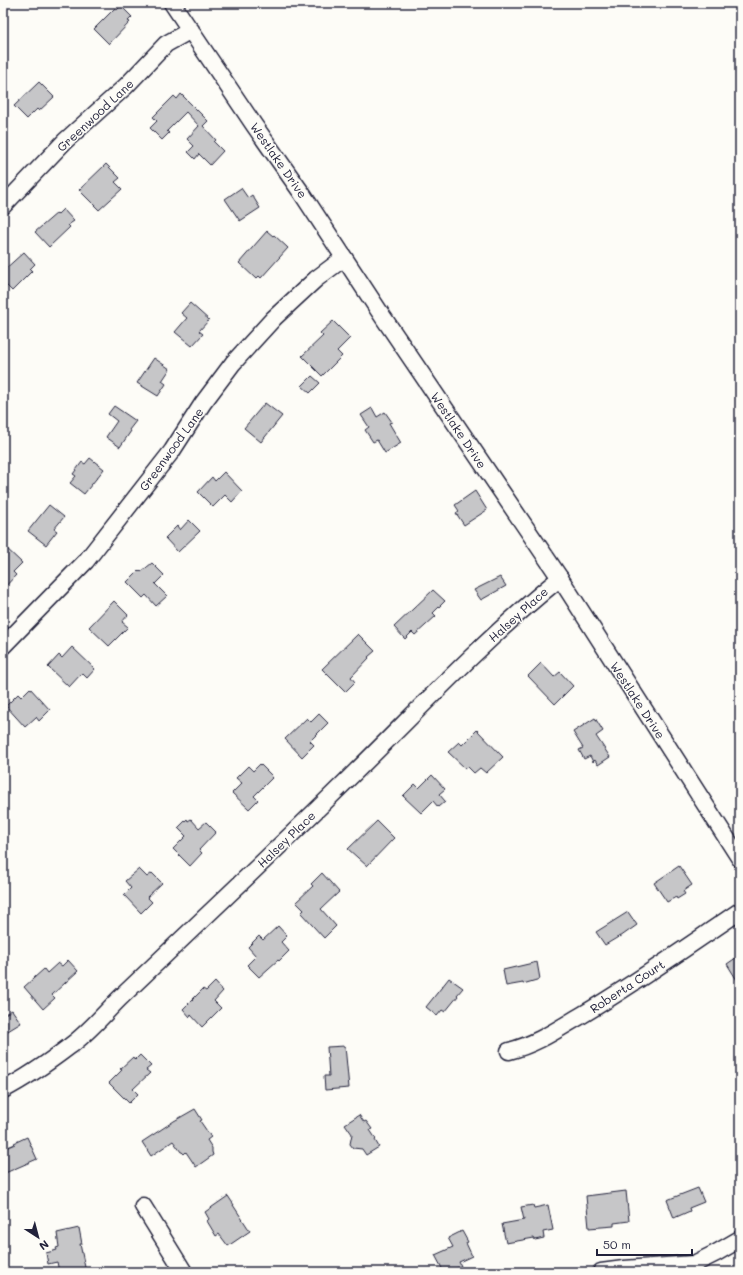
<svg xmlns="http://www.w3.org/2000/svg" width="743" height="1275" font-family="Mali,sans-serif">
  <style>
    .building { fill: #c6c6c8; stroke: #22223b }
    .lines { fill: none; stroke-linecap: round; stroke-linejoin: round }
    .minor-casing { stroke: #22223b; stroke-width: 19 }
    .minor { stroke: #fdfcf7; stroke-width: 16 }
    .labels { text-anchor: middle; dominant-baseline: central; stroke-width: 3; stroke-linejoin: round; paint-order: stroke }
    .street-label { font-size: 12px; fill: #22223b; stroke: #fdfcf7 }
  </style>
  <rect width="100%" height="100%" fill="#fdfcf7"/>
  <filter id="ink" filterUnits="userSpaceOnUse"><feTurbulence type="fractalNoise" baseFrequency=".025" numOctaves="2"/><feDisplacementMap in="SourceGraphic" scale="8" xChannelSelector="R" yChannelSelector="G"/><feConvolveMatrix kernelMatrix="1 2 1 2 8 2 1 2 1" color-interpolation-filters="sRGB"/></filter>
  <g filter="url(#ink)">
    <g class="building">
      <polygon points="121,6 132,17 128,21 130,22 109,44 94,29 115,8 117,10"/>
      <polygon points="39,82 54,97 39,111 37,109 27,119 14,106"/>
      <polygon points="181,94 208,121 203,126 216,140 214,142 223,151 210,165 199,154 195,159 188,152 194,146 187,139 199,126 186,112 167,131 169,133 162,140 150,128 157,121 153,117 174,96 177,99"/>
      <polygon points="106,164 120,178 115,182 122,189 99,210 79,190"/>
      <polygon points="241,188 248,198 252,195 260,208 240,221 225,199"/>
      <polygon points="63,209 74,221 68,225 70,227 49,247 35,232 57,213 58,214"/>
      <polygon points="267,231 273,236 274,235 288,248 261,278 259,276 256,279 239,263"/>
      <polygon points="24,252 35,264 30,269 32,271 12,291 3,282 3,271"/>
      <polygon points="190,303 209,320 199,331 203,334 192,346 175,332 187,318 181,313"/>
      <polygon points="333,321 350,338 337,351 342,356 322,376 302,356 323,336 320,333"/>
      <polygon points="154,358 170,369 162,381 166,384 158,396 137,383"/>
      <polygon points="312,376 320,383 310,393 302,386"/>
      <polygon points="265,403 282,416 261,442 244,428"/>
      <polygon points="114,406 136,421 129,430 131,431 120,447 106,437 117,421 108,414"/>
      <polygon points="372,408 377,417 385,412 392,422 389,423 401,443 385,453 377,440 373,442 365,430 369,427 361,415"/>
      <polygon points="90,458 104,469 84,494 70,483 76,476 73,474 82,462 85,464"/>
      <polygon points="224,472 242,491 232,502 225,495 213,507 198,492 212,477 215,481"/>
      <polygon points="475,491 487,510 464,525 456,513 459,511 455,505"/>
      <polygon points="49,505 64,517 54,529 57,531 46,545 28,531"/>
      <polygon points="189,520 200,531 178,552 165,538 177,526 180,530"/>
      <polygon points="3,545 22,563 13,572 16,575 3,589"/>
      <polygon points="152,563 164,575 155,584 167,596 156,606 146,595 143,598 127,582 139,570 141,572"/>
      <polygon points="500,577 506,586 481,600 474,590"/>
      <polygon points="433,590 445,601 433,613 436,616 415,635 412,632 405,639 394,627"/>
      <polygon points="114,601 128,615 122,622 128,627 109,646 89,627"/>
      <polygon points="358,634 375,651 368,657 369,658 351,677 355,682 345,692 322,669"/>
      <polygon points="72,647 95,669 87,678 82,673 69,687 48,667 59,655 62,658"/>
      <polygon points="541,663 554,677 560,672 573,686 555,704 528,676"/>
      <polygon points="30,688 50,710 39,721 36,717 25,727 6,706 18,694 21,697"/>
      <polygon points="319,714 328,723 310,741 314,745 302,757 285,739 307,718 311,722"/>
      <polygon points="595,718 603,731 596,736 610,757 598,765 595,760 593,762 590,756 584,759 579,750 583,748 573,732"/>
      <polygon points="477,730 503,757 486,773 480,768 474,773 468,767 466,769 448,752 459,742 462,745"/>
      <polygon points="260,764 273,777 254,796 258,800 249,809 232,793 242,783 236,778 248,766 253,771"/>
      <polygon points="432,775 445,789 439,794 445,801 438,807 433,801 421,813 403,796 415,784 419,788"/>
      <polygon points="187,819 188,821 191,819 199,828 206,822 216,832 199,850 202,853 190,866 173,849 186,836 178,828"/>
      <polygon points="377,821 394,838 367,866 348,849"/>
      <polygon points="679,866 692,885 683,891 685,894 677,899 676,897 667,902 654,883"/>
      <polygon points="139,869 147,877 152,873 162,883 147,897 152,902 141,913 124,895 131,888 125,881"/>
      <polygon points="322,873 339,892 321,909 336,926 324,938 301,913 304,910 296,902 313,886 311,884"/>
      <polygon points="628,912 637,925 620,937 620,936 605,945 596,932"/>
      <polygon points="278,926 287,936 281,942 289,951 279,961 278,960 259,977 247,965 256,956 248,947 259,936 263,940"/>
      <polygon points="740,955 740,985 727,964"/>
      <polygon points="68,960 78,971 52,995 55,998 43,1009 24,987 44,969 47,973 58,963 62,966"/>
      <polygon points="537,962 540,979 523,984 523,983 506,986 503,970"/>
      <polygon points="449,978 463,988 457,995 458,996 445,1012 442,1010 437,1016 426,1007"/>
      <polygon points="215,982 223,991 214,1001 221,1008 202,1027 191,1015 190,1017 183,1009 203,989 206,991"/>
      <polygon points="12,1010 21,1023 3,1034 3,1015"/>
      <polygon points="345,1046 349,1088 325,1090 324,1076 329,1076 327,1047"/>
      <polygon points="140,1055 151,1066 146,1070 150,1073 133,1089 138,1094 129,1103 109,1083 122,1070 120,1069 133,1057 135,1060"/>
      <polygon points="195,1109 202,1120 200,1121 211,1137 207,1140 212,1148 212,1152 213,1155 196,1167 186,1152 184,1154 182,1152 181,1152 173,1141 151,1156 142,1142 174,1121"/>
      <polygon points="359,1115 364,1122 366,1121 372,1129 370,1130 376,1139 375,1140 379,1147 366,1155 362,1149 353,1148 350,1144 352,1134 345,1124"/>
      <polygon points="27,1137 37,1159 3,1174 3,1149 15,1144 14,1143"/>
      <polygon points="698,1188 704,1202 689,1208 690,1211 674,1218 667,1200"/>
      <polygon points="626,1191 629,1221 614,1223 614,1226 589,1228 586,1196"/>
      <polygon points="228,1196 234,1205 233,1205 250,1231 228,1246 219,1234 216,1236 207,1221 209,1219 205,1212"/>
      <polygon points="533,1205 534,1208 548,1205 553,1230 543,1232 544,1238 535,1240 534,1238 506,1243 502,1224 524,1220 521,1207"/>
      <polygon points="79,1228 82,1244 80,1244 86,1272 59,1272 57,1262 48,1264 46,1253 57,1250 56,1248 59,1247 57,1233"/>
      <polygon points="462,1231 468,1242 466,1243 472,1256 459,1262 461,1266 449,1272 444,1272 435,1255 453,1247 448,1238"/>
    </g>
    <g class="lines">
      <defs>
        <g id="minor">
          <polyline points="172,3 254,125 301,192 383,317 560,578 740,859"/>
          <polyline points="3,206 65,141 126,86 166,44 191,30"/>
          <polyline points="3,646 86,561 172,451 203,403 233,363 274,318 316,279 344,258"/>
          <path d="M 509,1051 C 537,1044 558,1029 582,1015 C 636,983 688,946 740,911"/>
          <path d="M 3,1090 C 26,1078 49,1062 70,1046 C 88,1033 103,1015 119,999 C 192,929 267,859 340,787 C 412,717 481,642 560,578"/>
          <polyline points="143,1206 184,1272"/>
          <polyline points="601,1272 624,1269 694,1264 716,1253 740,1239"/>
        </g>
      </defs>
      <use href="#minor" class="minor-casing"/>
      <use href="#minor" class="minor"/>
    </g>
  </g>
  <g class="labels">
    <g class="street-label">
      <text transform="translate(95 115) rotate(-43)">Greenwood Lane</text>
      <text transform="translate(279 160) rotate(55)">Westlake Drive</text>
      <text transform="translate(459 430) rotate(56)">Westlake Drive</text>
      <text transform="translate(171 449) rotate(-54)">Greenwood Lane</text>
      <text transform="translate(518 614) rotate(-42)">Halsey Place</text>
      <text transform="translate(638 700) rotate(57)">Westlake Drive</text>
      <text transform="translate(286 839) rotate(-44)">Halsey Place</text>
      <text transform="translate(627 986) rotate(-33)">Roberta Court</text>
    </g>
  </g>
  <rect width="743" height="1275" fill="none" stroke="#fdfcf7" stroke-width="16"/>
  <rect x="8" y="8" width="727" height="1259" fill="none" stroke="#22223b" stroke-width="1.5" filter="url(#ink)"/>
  <g transform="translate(38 1237) rotate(144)" stroke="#fdfcf7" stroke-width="3" paint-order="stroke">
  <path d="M0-3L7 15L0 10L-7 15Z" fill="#22223b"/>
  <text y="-6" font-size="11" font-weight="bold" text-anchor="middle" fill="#22223b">N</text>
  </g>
  <path d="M597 1249v6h95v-6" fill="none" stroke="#22223b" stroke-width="2"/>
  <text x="603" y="1249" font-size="12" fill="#22223b" stroke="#fdfcf7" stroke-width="3" paint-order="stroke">50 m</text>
</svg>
